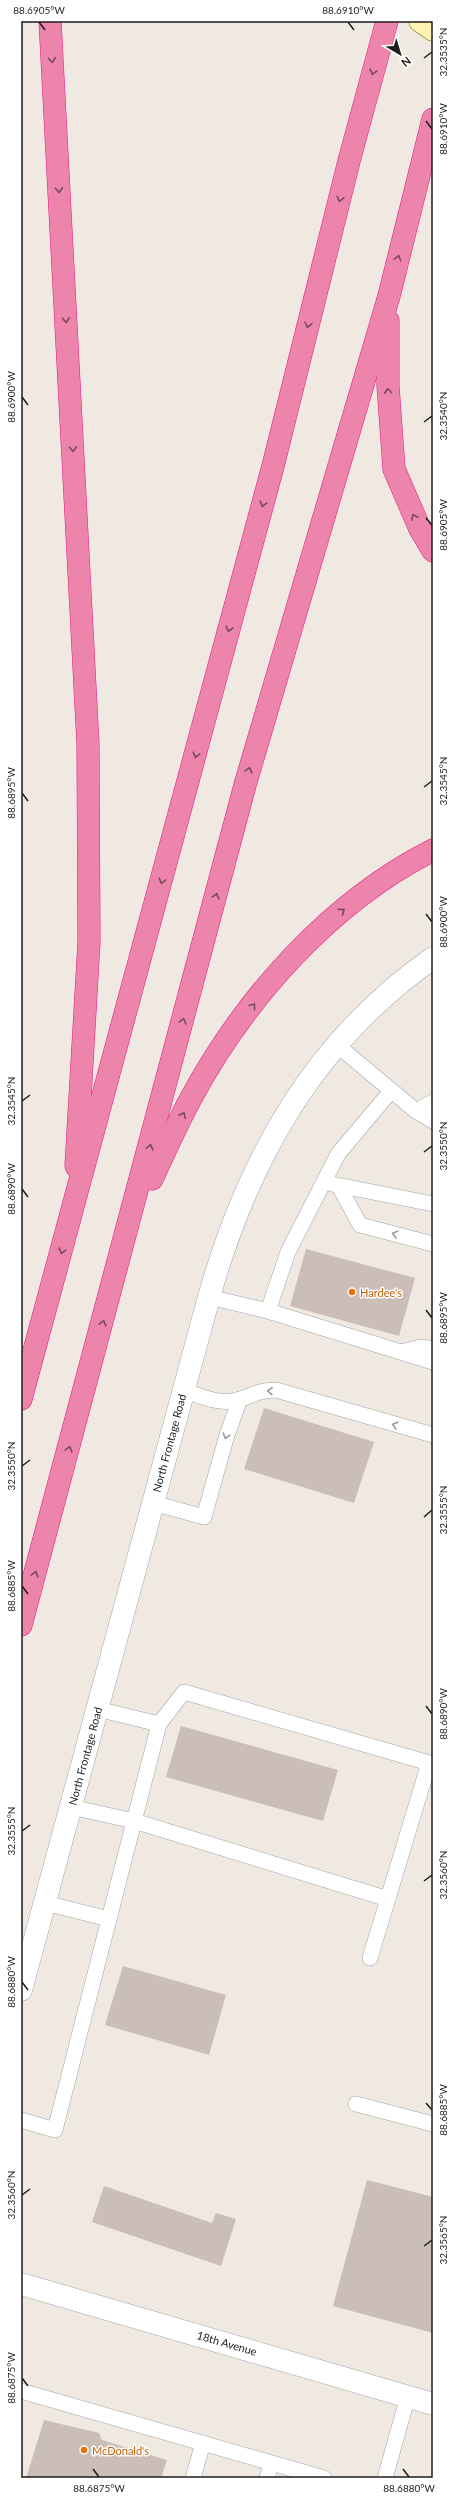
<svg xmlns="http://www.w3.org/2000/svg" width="454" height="2499" font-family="Lato,sans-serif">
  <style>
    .building { fill: #cbbdb8 }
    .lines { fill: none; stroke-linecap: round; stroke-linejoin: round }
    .service-casing { stroke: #a4a4a4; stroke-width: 16 }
    .minor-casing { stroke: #a4a4a4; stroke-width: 23 }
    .secondary-casing { stroke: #796f00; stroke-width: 23 }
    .motorway-casing { stroke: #e51885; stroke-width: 23 }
    .service { stroke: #fff; stroke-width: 15 }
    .minor { stroke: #fff; stroke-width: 22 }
    .secondary { stroke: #fef3b2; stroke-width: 22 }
    .motorway { stroke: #ec84ab; stroke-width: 22 }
    .oneway { stroke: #7a4b5d }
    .oneway2 { stroke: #999 }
    .ticks { fill: none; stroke: #1d1d1d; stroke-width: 1.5 }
    .food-dot { fill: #e8710a; stroke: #fff; stroke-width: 1.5 }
    .labels { text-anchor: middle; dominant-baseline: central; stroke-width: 3; stroke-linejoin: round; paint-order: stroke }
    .food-label { font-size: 11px; fill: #c56008; stroke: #fff; text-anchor: start }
    .street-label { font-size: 11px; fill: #1d1d1d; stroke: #fff }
    .neatline { fill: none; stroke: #1d1d1d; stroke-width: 1.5 }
    .ticks-label { font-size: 10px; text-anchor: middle; fill: #1d1d1d }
  </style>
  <rect width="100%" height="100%" fill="#efe9e2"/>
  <g class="building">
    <polygon points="306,1249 415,1278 399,1336 290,1306"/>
    <polygon points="264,1408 374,1442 354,1503 244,1469"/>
    <polygon points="181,1726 338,1770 323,1821 166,1777"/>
    <polygon points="123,1966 226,1995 209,2055 105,2025"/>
    <polygon points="367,2180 433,2197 433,2333 333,2306"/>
    <polygon points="104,2186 212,2223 216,2213 236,2219 221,2266 92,2222"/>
    <polygon points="44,2420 99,2433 102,2440 167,2460 161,2478 26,2478"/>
  </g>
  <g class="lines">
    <defs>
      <g id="service">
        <polyline points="337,1045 416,1111 433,1121"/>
        <polyline points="416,1111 433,1102"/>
        <polyline points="332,1184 433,1204"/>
        <polyline points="339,1186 360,1225 433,1244"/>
        <polyline points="209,1297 268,1311 433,1362"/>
        <polyline points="268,1311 288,1252 338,1154 391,1091"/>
        <polyline points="401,1352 421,1347 433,1349"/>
        <path d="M 184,1391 C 199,1395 217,1404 233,1401 C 250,1398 255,1390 276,1390 L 433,1435"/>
        <polyline points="153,1503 204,1517 227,1435 240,1399"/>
        <polyline points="97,1709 159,1724"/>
        <polyline points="71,1807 134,1821 388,1899"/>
        <polyline points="45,1903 109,1919"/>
        <polyline points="356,2104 433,2124"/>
        <polyline points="21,2120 55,2130 159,1724 184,1692 429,1763 370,1958"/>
        <polyline points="21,2391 324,2478"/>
        <polyline points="193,2478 203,2443"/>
        <polyline points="267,2478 271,2464"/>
        <polyline points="385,2478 408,2396"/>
      </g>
      <g id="minor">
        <path d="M 21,1990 L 209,1297 C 248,1159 314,1041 433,958"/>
        <polyline points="21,2284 433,2404"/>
      </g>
      <polyline id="secondary" points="420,21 433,30"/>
      <g id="motorway">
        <polyline points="50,21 88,744 89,942 76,1166"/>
        <polyline points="388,321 388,386 394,469 420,529 433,551"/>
        <path d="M 152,1179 C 164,1153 176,1126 190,1100 C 244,999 330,902 433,850"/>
        <polyline points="21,1399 273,466 349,161 387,21"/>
        <polyline points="21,1625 245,785 389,296 433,119"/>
      </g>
    </defs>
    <use href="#service" class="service-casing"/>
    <use href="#minor" class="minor-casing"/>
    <use href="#secondary" class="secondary-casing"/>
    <use href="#motorway" class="motorway-casing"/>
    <use href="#service" class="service"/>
    <use href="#minor" class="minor"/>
    <use href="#secondary" class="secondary"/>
    <use href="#motorway" class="motorway"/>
  </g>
  <defs><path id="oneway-chevron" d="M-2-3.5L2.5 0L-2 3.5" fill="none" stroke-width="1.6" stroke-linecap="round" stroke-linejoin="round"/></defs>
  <g class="oneway">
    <use href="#oneway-chevron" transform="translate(52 60) rotate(87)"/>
    <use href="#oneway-chevron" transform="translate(373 72) rotate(105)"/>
    <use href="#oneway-chevron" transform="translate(59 190) rotate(87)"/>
    <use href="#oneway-chevron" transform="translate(340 199) rotate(104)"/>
    <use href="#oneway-chevron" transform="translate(398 258) rotate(-76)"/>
    <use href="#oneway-chevron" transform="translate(66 320) rotate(87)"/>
    <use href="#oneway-chevron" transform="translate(308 325) rotate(104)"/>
    <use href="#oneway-chevron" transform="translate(388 391) rotate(-94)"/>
    <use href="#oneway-chevron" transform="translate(73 449) rotate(87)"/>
    <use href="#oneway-chevron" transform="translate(263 504) rotate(105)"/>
    <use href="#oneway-chevron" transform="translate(414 517) rotate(-115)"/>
    <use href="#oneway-chevron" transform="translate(229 629) rotate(105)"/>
    <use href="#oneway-chevron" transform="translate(196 755) rotate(105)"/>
    <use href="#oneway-chevron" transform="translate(249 770) rotate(-74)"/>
    <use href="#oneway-chevron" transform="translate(162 881) rotate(105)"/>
    <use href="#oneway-chevron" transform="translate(216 896) rotate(-75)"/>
    <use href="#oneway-chevron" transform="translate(342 911) rotate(-36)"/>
    <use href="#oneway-chevron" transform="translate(253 1006) rotate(-53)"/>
    <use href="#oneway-chevron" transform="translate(183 1021) rotate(-75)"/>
    <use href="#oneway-chevron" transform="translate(183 1115) rotate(-64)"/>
    <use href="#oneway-chevron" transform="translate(150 1147) rotate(-75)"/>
    <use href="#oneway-chevron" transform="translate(62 1251) rotate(106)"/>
    <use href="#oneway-chevron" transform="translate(103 1323) rotate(-75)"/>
    <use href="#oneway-chevron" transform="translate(69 1449) rotate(-75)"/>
    <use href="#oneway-chevron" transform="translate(35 1574) rotate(-75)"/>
  </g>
  <g class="oneway2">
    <use href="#oneway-chevron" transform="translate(395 1234) rotate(-165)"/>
    <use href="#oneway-chevron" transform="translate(270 1391) rotate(-178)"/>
    <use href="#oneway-chevron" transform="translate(395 1425) rotate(-164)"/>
    <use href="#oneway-chevron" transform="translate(226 1436) rotate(108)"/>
  </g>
  <path class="ticks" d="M 39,22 L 45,30M 348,22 L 354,30M 424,58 L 432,52M 426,121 L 432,129M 22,397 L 28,405M 424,422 L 432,416M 426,518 L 432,525M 424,787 L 432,781M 22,793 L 28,801M 426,914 L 432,922M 22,1101 L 30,1095M 424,1152 L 432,1146M 22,1189 L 28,1197M 426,1310 L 432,1318M 22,1466 L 30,1460M 424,1517 L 432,1510M 22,1586 L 28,1594M 426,1706 L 432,1714M 22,1831 L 30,1825M 424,1881 L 432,1875M 22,1982 L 28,1990M 426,2103 L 432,2110M 22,2195 L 30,2189M 424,2246 L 432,2240M 22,2378 L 28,2386M 93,2469 L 99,2477M 403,2469 L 409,2477"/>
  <g class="food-dot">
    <circle cx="352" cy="1292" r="4"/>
    <circle cx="84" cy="2450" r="4"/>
  </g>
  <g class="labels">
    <g class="food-label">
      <text x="360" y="1292">Hardee's</text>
      <text x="92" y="2450">McDonald's</text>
    </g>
    <g class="street-label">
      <text transform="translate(169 1443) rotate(-75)">North Frontage Road</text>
      <text transform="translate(85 1756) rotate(-75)">North Frontage Road</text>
      <text transform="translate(227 2343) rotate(16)">18th Avenue</text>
    </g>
  </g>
  <rect width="454" height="2499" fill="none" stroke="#ffffff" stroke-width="44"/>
  <g transform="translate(400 54) rotate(142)" stroke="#ffffff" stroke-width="3" paint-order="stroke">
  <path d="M0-3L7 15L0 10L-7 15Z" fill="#1d1d1d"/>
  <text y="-6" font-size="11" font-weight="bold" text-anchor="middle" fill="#1d1d1d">N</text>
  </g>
  <rect x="22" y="22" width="410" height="2455" class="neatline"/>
  <g class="ticks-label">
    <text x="39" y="14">88.6905°W</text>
    <text x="348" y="14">88.6910°W</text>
    <text transform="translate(443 52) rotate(-90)" y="4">32.3535°N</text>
    <text transform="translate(443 129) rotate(-90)" y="4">88.6910°W</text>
    <text transform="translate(11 397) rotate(-90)" y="4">88.6900°W</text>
    <text transform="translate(443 416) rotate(-90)" y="4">32.3540°N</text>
    <text transform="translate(443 525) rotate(-90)" y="4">88.6905°W</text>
    <text transform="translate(443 781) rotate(-90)" y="4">32.3545°N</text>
    <text transform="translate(11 793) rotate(-90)" y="4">88.6895°W</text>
    <text transform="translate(443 922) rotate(-90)" y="4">88.6900°W</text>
    <text transform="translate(11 1101) rotate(-90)" y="4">32.3545°N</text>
    <text transform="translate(443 1146) rotate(-90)" y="4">32.3550°N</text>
    <text transform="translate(11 1189) rotate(-90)" y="4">88.6890°W</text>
    <text transform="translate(443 1318) rotate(-90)" y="4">88.6895°W</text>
    <text transform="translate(11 1466) rotate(-90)" y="4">32.3550°N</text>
    <text transform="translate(443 1510) rotate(-90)" y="4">32.3555°N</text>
    <text transform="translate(11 1586) rotate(-90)" y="4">88.6885°W</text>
    <text transform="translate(443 1714) rotate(-90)" y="4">88.6890°W</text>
    <text transform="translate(11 1831) rotate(-90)" y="4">32.3555°N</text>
    <text transform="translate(443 1875) rotate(-90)" y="4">32.3560°N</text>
    <text transform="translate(11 1982) rotate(-90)" y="4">88.6880°W</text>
    <text transform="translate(443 2110) rotate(-90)" y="4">88.6885°W</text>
    <text transform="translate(11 2195) rotate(-90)" y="4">32.3560°N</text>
    <text transform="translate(443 2240) rotate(-90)" y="4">32.3565°N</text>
    <text transform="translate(11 2378) rotate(-90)" y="4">88.6875°W</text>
    <text x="99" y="2492">88.6875°W</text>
    <text x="409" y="2492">88.6880°W</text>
  </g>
</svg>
